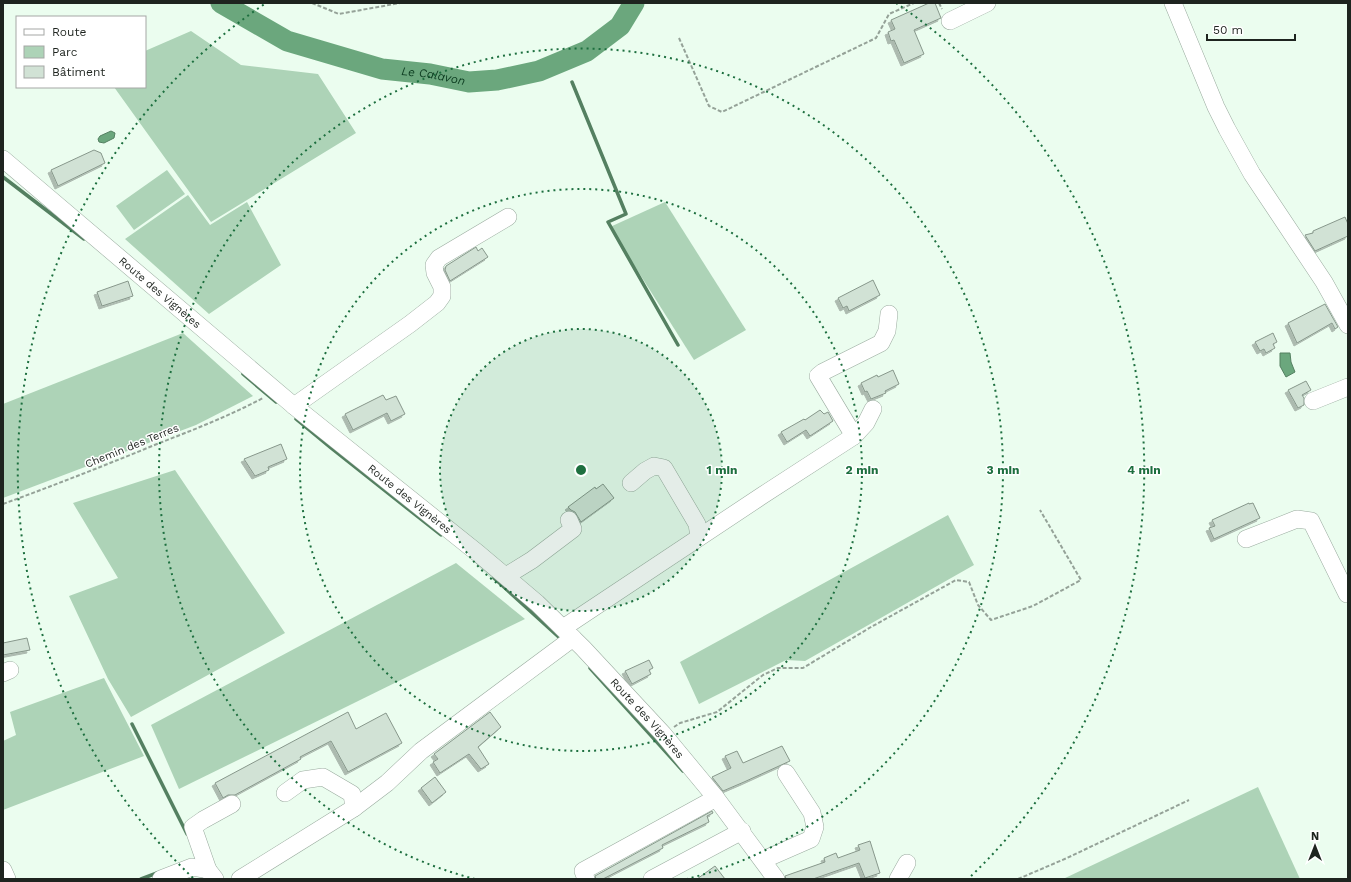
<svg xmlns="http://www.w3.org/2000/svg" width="1351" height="882" font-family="'Work Sans',sans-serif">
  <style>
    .green { fill: #add3b7 }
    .water { fill: #6ba77d; stroke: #548061 }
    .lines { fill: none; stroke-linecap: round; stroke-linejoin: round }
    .stream { stroke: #548061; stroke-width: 3.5 }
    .river { stroke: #6ba77d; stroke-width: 21 }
    .building { fill: #d1e2d5; stroke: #87978b; filter: url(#shadow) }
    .minor-casing { stroke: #9aab9f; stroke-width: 18 }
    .path { stroke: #95a298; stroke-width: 2; stroke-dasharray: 4 2; stroke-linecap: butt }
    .minor { stroke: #fff; stroke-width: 17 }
    .ring { fill: none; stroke: #1d6f3f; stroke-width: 2; stroke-dasharray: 2 4 }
    .labels { text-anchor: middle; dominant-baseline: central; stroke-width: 3; stroke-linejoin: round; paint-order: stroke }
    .street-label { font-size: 11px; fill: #1e241f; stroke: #fff }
    .water-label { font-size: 12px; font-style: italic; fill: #0c3c20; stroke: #fff }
    .centre { fill: #1d6f3f; stroke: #fff; stroke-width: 2 }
    .ring-label { font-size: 12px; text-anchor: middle; font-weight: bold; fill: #1d6f3f; stroke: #fff; stroke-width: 3; stroke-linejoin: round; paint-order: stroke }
  </style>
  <defs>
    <filter id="shadow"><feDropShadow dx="-3" dy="3" stdDeviation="0" flood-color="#0004"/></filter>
  </defs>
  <rect width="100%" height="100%" fill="#ebfdef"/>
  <g class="green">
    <polygon points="191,31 241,65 318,74 356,133 211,222 114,87 145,87 145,51"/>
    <polygon points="167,170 185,194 134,230 116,206"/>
    <polygon points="188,195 210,225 247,202 281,265 209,314 125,239"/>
    <polygon points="665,202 746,330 694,360 610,227"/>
    <polygon points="183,333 253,396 196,425 3,498 3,404"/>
    <polygon points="175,470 285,633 131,717 108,679 69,596 118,578 73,503"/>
    <polygon points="948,515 974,565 805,661 786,660 699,704 680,662"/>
    <polygon points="456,563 525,619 179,789 151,725"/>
    <polygon points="104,678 144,756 3,810 3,741 16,735 10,712"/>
    <polygon points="1258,787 1300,879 1063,879"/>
  </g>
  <g class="water">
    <polygon points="111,131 115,133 114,138 104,143 99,142 98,139 100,136"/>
    <polygon points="1280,353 1290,353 1291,362 1295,372 1286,377 1280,366"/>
  </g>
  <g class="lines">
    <g class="stream">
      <polyline points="572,82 626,214 608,222 678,345"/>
      <polyline points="3,177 84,239"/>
      <polyline points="243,374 276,402"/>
      <polyline points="296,419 331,448 441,535"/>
      <polyline points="494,578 562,640"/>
      <polyline points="590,668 683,771"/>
      <polyline points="132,724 187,834"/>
      <polyline points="141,879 157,873"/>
    </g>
    <path class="river" id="s1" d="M 221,3 L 287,41 L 382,69 L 430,74 L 469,82 L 497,80 L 539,71 L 587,51 L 620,26 L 634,3"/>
  </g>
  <g class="building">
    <polygon points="929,3 935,3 941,18 914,30 924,54 904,63 894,40 891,41 888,32 895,29 891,20"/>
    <polygon points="94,150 101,153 105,163 58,186 51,170"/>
    <polygon points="1345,217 1348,224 1348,236 1315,251 1305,235 1313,233 1313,231"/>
    <polygon points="476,247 478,251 482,248 488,257 450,281 445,270 446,266"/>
    <polygon points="873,280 880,295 849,311 847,306 843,308 838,298"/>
    <polygon points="128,281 133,296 102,306 97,292"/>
    <polygon points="1325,304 1338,327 1335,329 1332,323 1297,343 1288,323"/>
    <polygon points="1273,333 1277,342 1273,344 1275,348 1266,353 1264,349 1260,351 1255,342"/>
    <polygon points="893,370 899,384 885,391 886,393 871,399 867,391 865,392 861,383 877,375 878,377"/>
    <polygon points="1306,381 1311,390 1302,395 1304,398 1304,405 1298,408 1288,390"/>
    <polygon points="383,395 386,400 396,396 405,414 391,421 387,413 353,430 345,414"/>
    <polygon points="820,410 824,414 828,412 833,421 810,436 806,430 787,442 781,432 804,419 805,420"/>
    <polygon points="281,444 287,459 268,467 269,470 255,476 244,459"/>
    <polygon points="603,484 614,498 581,522 575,512 571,510 568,507 595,487 596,489"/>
    <polygon points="1249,503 1249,504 1253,503 1260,518 1214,539 1209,528 1215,526 1212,520"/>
    <polygon points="27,638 30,650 3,655 3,643"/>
    <polygon points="649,660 653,668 649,670 651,674 632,684 625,671"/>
    <polygon points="348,712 356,729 386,713 402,743 348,772 331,741 300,757 301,759 235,795 228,795 223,798 215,783"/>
    <polygon points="490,712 501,727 478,747 489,764 481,769 469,754 440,773 433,762 438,759 434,754"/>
    <polygon points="782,746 790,761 744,782 723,791 712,777 731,768 725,756 737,751 743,763"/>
    <polygon points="435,777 446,792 432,803 421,788"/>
    <polygon points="712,811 713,813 707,816 709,822 662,845 663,848 603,879 596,879 595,876"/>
    <polygon points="870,841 880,873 865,878 859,863 813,879 786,879 785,876 825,862 824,858 836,853 838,858 860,850 858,845"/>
    <polygon points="715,866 725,879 697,879"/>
  </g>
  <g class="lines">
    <defs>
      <g id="minor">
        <polyline points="1173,3 1216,107 1227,129 1252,174 1324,282 1348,325"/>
        <polyline points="950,21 987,3"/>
        <path id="s2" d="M 3,159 L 294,406 L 479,554 L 537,603 L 583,648 L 663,734 L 716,798 L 776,879"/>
        <polyline points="1313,401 1348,387"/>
        <polyline points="294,406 410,324 437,303 442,296 442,287 435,273 434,265 439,258 508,217"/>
        <polyline points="854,436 818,376 823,372 881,343 887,331 889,314"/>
        <polyline points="631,483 645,471 654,466 664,468 697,524 699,537"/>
        <polyline points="1246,539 1297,519 1311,521 1347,594 1348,594"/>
        <polyline points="506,576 532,560 573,529 569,520"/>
        <polyline points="563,628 763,495 854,436 866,423 873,409"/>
        <polyline points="3,673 10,670"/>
        <polyline points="354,808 387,783 421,751 573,638"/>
        <polyline points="763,860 811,839 815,827 812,813 786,773"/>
        <polyline points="3,870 7,879"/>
        <polyline points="208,870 193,827 203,820 232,804"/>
        <polyline points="161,879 192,867 208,870 215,879"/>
        <polyline points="240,879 354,808 352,794 323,777 303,780 285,793"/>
        <polyline points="586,879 583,871 716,798"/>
        <polyline points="652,879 742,831"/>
        <polyline points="898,879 907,863"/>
      </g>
    </defs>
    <use href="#minor" class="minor-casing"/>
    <g class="path">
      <polyline points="312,3 339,14 400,3"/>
      <polyline points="939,3 942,9"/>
      <polyline points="679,38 709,106 722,112 876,38 889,14 914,3"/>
      <path d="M 3,504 C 55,485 106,465 157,444 C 193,430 229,416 263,398"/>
      <polyline points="674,727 680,723 717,712 763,675 778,668 803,668 871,627 956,580 969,582 978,605 991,620 1033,606 1081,580 1040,510"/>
      <polyline points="1018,879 1067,858 1189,800"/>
    </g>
    <use href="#minor" class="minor"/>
  </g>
  <circle cx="581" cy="470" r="141" fill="#1d6f3f" fill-opacity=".12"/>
  <g class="ring">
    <circle cx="581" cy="470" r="141"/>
    <circle cx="581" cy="470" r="281"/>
    <path d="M475 879A422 422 0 1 1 687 879"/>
    <path d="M193 878A563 563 0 0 1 266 3M896 3A563 563 0 0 1 969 878"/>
  </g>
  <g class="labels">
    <g class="street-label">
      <text stroke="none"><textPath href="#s2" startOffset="206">Route des Vignères</textPath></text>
      <text transform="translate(132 446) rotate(-22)">Chemin des Terres</text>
      <text stroke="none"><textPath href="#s2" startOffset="530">Route des Vignères</textPath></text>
      <text stroke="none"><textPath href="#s2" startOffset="854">Route des Vignères</textPath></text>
    </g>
    <g class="water-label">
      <text stroke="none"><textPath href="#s1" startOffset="227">Le Calavon</textPath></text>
    </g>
  </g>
  <circle cx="581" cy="470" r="6" class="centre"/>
  <g class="ring-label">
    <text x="722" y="474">1 min</text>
    <text x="862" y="474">2 min</text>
    <text x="1003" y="474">3 min</text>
    <text x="1144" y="474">4 min</text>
  </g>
  <rect width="1351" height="882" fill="none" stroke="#1e241f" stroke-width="8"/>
  <rect x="16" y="16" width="130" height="72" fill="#ffffff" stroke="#a5a7a5"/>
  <rect x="24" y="29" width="20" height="6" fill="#ffffff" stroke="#a5a7a5"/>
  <text x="52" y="36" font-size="12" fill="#1e241f">Route</text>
  <rect x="24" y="46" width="20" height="12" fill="#add3b7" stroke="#a5a7a5"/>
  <text x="52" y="56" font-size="12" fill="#1e241f">Parc</text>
  <rect x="24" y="66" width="20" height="12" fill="#d1e2d5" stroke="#a5a7a5"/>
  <text x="52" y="76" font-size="12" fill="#1e241f">Bâtiment</text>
  <g transform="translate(1315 846)" stroke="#ffffff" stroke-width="3" paint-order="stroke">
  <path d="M0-3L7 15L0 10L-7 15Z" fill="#1e241f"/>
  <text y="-6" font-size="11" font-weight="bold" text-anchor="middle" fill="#1e241f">N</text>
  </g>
  <path d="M1207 34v6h88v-6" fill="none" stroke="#1e241f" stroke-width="2"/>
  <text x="1213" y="34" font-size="12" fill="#1e241f" stroke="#ffffff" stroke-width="3" paint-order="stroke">50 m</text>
</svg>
